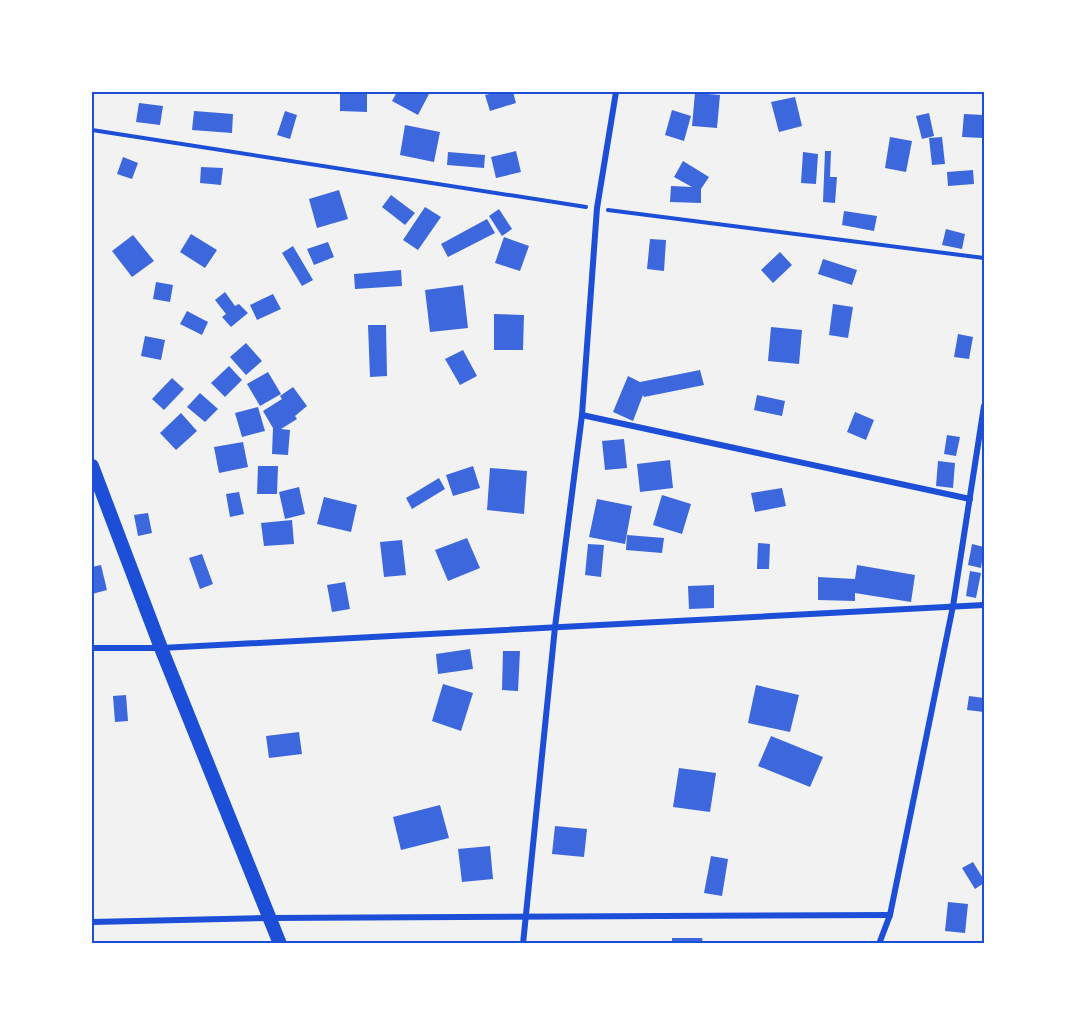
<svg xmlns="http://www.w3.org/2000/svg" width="1076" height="1035" font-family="Manrope,sans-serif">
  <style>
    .building { fill: #3d67dc }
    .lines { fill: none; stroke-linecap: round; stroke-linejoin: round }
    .path { stroke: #1d4ed8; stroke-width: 4 }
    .minor { stroke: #1d4ed8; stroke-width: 6 }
    .primary { stroke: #1d4ed8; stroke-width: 14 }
    .neatline { fill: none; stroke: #1d4ed8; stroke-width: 2 }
  </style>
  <rect width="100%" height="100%" fill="#f2f2f2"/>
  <g class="building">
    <polygon points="340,92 367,92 367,112 340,111"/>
    <polygon points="397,92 430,92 418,115 392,101"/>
    <polygon points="499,92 513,92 516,103 490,111 485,95"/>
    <polygon points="695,93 720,95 717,128 692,126"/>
    <polygon points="795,97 802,126 779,132 771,102"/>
    <polygon points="139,103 163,106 160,125 136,122"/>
    <polygon points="672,110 691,116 684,141 665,135"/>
    <polygon points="194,111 233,114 232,133 192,130"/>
    <polygon points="285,111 297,115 290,139 277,135"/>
    <polygon points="929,113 934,136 922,139 916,116"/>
    <polygon points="964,114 984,115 983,138 962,137"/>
    <polygon points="405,125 440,132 434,162 400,155"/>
    <polygon points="890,137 912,141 906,172 885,168"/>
    <polygon points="942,137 945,164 932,165 929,138"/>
    <polygon points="516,151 521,172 496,178 491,157"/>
    <polygon points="825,151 831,151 830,177 837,177 835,203 823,202"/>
    <polygon points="448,152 485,155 484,168 447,165"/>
    <polygon points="803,152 818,154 816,184 801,183"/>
    <polygon points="123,157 138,163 132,179 117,174"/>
    <polygon points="683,161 709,177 701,189 701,203 670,202 671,186 692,187 674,177"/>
    <polygon points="201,167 223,168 221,185 200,183"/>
    <polygon points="973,170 974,184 948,186 947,172"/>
    <polygon points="339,190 348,219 317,228 309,199"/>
    <polygon points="391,195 415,213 405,225 382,207"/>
    <polygon points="425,207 441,217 418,250 403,240"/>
    <polygon points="499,209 512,229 502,236 489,216"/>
    <polygon points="844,211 877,216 874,231 842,225"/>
    <polygon points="487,219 495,233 448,257 441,244"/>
    <polygon points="946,229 965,234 962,249 942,245"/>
    <polygon points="191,234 217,250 205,268 180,252"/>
    <polygon points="133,235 154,261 132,277 112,251"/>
    <polygon points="504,237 529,246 520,271 495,263"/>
    <polygon points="650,239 666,240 664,271 647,269"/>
    <polygon points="328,242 334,257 314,265 307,249"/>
    <polygon points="293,246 313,280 302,286 282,253"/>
    <polygon points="780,252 792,265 773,283 761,270"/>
    <polygon points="823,259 857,270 852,285 818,274"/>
    <polygon points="401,270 402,286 355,289 354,274"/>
    <polygon points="156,282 173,285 170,302 153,299"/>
    <polygon points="463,285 468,328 430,332 425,290"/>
    <polygon points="225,292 235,306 239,304 248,313 231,327 222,317 226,314 215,300"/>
    <polygon points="273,294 281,309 257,320 250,305"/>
    <polygon points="833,304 853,307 848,338 829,335"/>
    <polygon points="187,311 208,322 202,335 180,324"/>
    <polygon points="494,314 524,315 523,350 494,350"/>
    <polygon points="368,325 386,325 387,376 370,377"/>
    <polygon points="771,327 802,330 799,364 768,361"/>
    <polygon points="958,334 973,337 969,359 954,357"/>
    <polygon points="145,336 165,340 161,360 141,356"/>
    <polygon points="246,343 262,361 246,375 230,357"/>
    <polygon points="463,350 477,376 460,385 445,359"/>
    <polygon points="229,366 242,380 225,397 211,383"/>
    <polygon points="700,370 704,385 644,397 643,395 633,421 613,412 628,376 640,382"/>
    <polygon points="268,372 281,394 260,406 247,384"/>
    <polygon points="172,378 184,389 164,410 152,399"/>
    <polygon points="293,387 307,406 295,416 297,419 281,429 290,430 288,455 272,454 273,428 263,411 282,399 280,396"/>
    <polygon points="200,393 218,409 205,422 187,407"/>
    <polygon points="757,395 785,401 782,416 754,410"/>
    <polygon points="258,407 265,431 242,437 235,413"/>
    <polygon points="855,412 874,420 866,440 847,432"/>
    <polygon points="181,413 197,431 176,450 160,433"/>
    <polygon points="947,435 960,437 956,456 944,454"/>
    <polygon points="624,439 627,468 605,470 602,441"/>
    <polygon points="243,442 248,467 219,473 214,447"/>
    <polygon points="670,460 673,488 640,492 637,464"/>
    <polygon points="938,461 955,463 953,488 936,486"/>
    <polygon points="258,466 278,466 277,494 257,494"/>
    <polygon points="473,466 480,488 453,496 446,475"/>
    <polygon points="490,468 527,471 524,514 487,510"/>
    <polygon points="439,478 445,489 412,509 406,498"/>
    <polygon points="299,487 305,514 285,519 279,492"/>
    <polygon points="782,488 786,506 755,512 751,493"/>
    <polygon points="239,492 244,514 230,517 226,494"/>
    <polygon points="662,495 691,504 682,534 653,525"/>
    <polygon points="324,497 357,505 351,532 317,524"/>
    <polygon points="597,499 632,506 625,544 589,537"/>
    <polygon points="148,513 152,533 138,536 134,515"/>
    <polygon points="292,520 294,544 264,546 261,523"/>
    <polygon points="627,535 664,538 662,553 626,550"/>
    <polygon points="467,538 480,568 448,581 435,550"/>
    <polygon points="402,540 406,575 384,577 380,542"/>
    <polygon points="758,543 770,544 769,569 757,569"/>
    <polygon points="588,544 604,545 601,577 585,575"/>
    <polygon points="972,544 984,547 981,568 968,565"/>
    <polygon points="202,554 213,584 200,589 189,558"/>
    <polygon points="101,565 107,590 92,594 92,567"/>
    <polygon points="857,565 915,575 911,602 855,593 855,601 818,600 818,577 855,579"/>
    <polygon points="970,571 981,573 976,598 966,596"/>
    <polygon points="345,582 350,609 332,612 327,585"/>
    <polygon points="714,585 714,608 689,609 688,586"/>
    <polygon points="470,649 473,669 438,674 436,654"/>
    <polygon points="503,651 520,651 518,691 502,690"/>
    <polygon points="443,684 473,693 461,731 432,721"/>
    <polygon points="756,685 799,695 790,732 748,723"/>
    <polygon points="126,695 128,721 115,722 113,696"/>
    <polygon points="969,696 984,698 984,712 967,710"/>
    <polygon points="299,732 302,754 269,758 266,736"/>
    <polygon points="771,736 823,757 810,787 758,766"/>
    <polygon points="679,768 716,773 710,812 673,807"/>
    <polygon points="440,805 449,838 401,850 393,817"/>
    <polygon points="555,826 587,829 584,857 552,854"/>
    <polygon points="490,846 493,879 462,882 458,849"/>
    <polygon points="711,856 728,859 722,896 704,893"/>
    <polygon points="973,862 984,880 984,883 975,889 962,868"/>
    <polygon points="948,902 968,904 965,933 945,931"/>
    <polygon points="672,938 702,938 703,944 672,944"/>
  </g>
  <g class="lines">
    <g class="path">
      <polyline points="92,130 586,207"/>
      <polyline points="608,210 984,258"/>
    </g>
    <g class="minor">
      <polyline points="582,415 970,499"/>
      <polyline points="92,648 161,648 984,605"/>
      <polyline points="92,922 269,918 890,915"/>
      <polyline points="523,944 555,627 582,415 597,208 616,92"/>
      <polyline points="879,944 890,915 953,606 984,406"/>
    </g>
    <polyline class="primary" points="92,466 161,648 280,944"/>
  </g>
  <rect width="1076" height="1035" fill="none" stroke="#ffffff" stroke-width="186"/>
  <rect x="93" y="93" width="890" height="849" class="neatline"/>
</svg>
